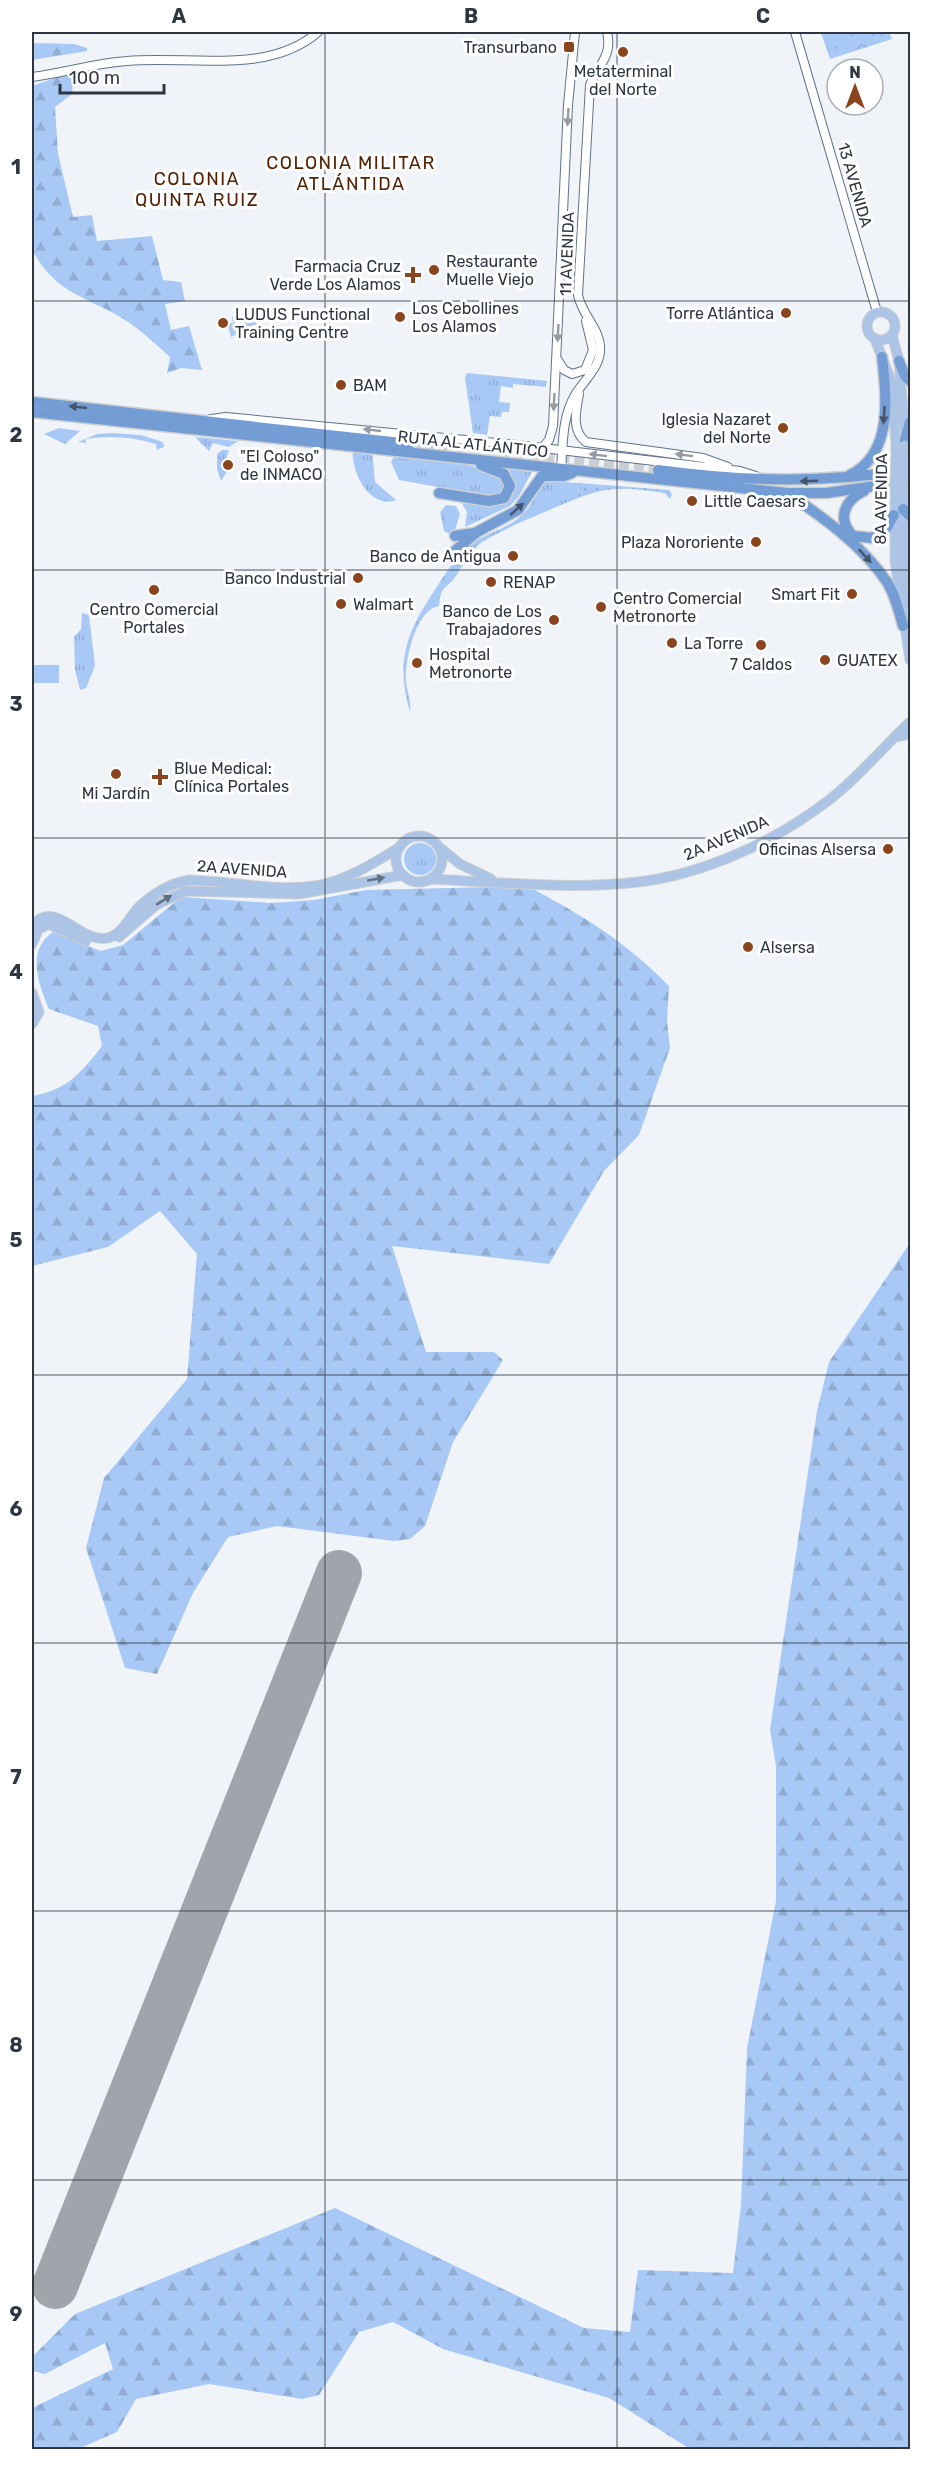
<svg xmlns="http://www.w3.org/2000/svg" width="942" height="2481" font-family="Rubik,sans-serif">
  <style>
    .grass { fill: url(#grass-tufts) }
    .forest { fill: url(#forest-firs) }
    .park { fill: url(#park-crowns) }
    .garden { fill: url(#garden-dots) }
    .pitch { fill: #a8c9f6 }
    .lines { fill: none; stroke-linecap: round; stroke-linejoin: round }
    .runway { stroke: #a0a5ac; stroke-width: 46 }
    .highway-tunnel { stroke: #c9ced4; stroke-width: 10; stroke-dasharray: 10 5; stroke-linecap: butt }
    .secondary-casing { stroke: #60728a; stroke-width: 10 }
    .primary-casing { stroke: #cdcfd1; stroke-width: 11 }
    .highway-casing { stroke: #cdcfd1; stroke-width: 13 }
    .secondary { stroke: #fff; stroke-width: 8 }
    .primary { stroke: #acc4e6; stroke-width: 9 }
    .highway { stroke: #749dd5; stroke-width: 10 }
    .primary-bridge-casing { stroke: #cdcfd1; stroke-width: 11; stroke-linecap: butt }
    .primary-bridge { stroke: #acc4e6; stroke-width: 9 }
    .oneway { fill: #979aa0 }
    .oneway2 { fill: #44556d }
    .oneway3 { fill: #616f83 }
    .grid { fill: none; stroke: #2f3641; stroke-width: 1.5; stroke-opacity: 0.55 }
    .poi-dot { fill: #8b451e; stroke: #fff; stroke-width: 2 }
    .labels { text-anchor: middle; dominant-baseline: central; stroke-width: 6; stroke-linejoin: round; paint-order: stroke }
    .poi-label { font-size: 16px; fill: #2f3641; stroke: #fff; text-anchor: start }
    .street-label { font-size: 16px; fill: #2f3641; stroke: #fff }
    .neighbourhood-label { font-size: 18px; letter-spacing: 1.5px; fill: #512206; stroke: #fff }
    .neatline { fill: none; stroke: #2f3641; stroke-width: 2 }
    .grid-label { font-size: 20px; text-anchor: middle; font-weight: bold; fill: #2f3641 }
  </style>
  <defs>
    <pattern id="grass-tufts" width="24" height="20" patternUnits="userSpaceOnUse" patternTransform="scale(1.5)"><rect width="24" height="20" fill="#a8c9f6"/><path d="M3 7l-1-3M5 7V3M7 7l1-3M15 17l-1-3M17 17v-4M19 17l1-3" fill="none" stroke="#91add4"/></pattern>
    <pattern id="forest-firs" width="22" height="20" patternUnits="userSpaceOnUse" patternTransform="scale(1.5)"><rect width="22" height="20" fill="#a8c9f6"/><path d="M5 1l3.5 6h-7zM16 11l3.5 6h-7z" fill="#91add4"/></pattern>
    <pattern id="park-crowns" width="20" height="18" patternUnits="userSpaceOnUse" patternTransform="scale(1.5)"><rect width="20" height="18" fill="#a8c9f6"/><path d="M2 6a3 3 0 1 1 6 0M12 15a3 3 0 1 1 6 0" fill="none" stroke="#91add4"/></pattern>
    <pattern id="garden-dots" width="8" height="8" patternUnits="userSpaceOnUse" patternTransform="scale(1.5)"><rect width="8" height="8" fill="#a8c9f6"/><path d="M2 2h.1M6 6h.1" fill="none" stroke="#91add4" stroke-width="1.8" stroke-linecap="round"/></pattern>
  </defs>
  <rect width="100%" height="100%" fill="#f0f4f9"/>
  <g class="grass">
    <polygon points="467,373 547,381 546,387 513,384 513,388 501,386 499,402 510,403 509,412 502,412 501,417 490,416 487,435 473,433 465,378"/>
    <polygon points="59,428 80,431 65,444 44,434"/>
    <path d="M 113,433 L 141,435 L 163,442 L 164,447 L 157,450 L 156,444 C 133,437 110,435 86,439 L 86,443 L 78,442 L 97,434 Z"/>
    <polygon points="195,437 238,441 229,447 213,443 209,451"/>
    <path d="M 353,449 L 372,451 L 375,482 L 396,500 C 369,510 350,470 353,449 Z"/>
    <polygon points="222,450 229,450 224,465 228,470 221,481 217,469 217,454"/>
    <path d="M 395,455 C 434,459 462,460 500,476 L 504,486 L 504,492 L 497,496 L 483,495 L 399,480 L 391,462 Z"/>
    <polygon points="506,469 532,472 519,496 510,506 465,527 467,512 461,502 504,501"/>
    <path d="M 544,481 L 579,483 L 578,498 C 555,508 489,533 474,549 C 465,558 461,570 453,580 C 442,591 441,588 439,606 C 416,609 405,659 406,679 C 406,689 412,702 410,712 C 395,659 407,632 436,588 C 446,573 456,556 470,545 C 487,532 511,528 525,512 C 533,503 537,491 544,481 Z"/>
    <polygon points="446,505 456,506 460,514 455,530 450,534 444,531 440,512"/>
    <polygon points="82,613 89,615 95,666 86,688 80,690 75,670 74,637 81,629"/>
    <circle cx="420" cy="859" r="16"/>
  </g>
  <g class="forest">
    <polygon points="32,43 74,44 87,48 87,51 32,60"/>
    <path d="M 69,73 L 73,80 L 72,94 L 55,107 L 58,154 L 73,217 L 92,215 L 97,241 L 152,236 L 163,280 L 181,282 L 185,301 L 165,304 L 171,330 L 189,326 L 202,370 L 181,368 L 167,373 L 170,357 C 153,342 136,325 115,314 C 78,294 55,291 32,250 L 32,86 Z"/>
    <path d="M 528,886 C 584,917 623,939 669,986 L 667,1021 L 670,1048 L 639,1135 L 604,1171 L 549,1264 L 392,1246 L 426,1352 L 494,1352 L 503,1360 L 453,1442 L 425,1526 L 410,1539 L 394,1541 L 277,1526 L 228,1537 L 193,1593 L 157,1674 L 125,1668 L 86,1548 L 104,1478 L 187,1379 L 197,1254 L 160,1211 L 108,1247 L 32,1266 L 32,1096 C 67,1090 81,1073 102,1046 L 98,1026 L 49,1009 C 38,983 26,950 53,932 L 101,951 L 123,945 L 181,897 L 271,903 L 314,900 L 366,890 Z"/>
    <polygon points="910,1243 910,2449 690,2449 609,2398 443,2349 393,2322 359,2332 319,2395 302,2399 209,2384 136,2399 117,2432 78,2449 32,2449 32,2408 113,2369 105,2343 45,2374 32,2371 32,2357 75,2314 335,2208 584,2328 630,2332 638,2270 733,2273 741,2205 747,2048 776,1901 776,1766 770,1730 817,1411 829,1362"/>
  </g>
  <polygon class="park" points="821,32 889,32 892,39 830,59"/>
  <path class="garden" d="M 579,483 L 669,490 L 672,494 L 670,499 L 665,493 C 629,488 612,485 578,498 Z"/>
  <g class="pitch">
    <polygon points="821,32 844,32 848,42 827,49"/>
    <polygon points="258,311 262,321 231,337 227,323 233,323 232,317"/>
    <rect x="32" y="665" width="27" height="18"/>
  </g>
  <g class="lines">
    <polyline class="runway" points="55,2286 339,1573"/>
    <polyline class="highway-tunnel" points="410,444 658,470"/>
    <defs>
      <g id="secondary">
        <polyline points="795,32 877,312"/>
        <path d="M 32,77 C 64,73 95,63 127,61 C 188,55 268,76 318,32"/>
        <polyline points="557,359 564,370 572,374 585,370 593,350 586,321"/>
        <path d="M 579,394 C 576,410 571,431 586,442 L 703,458 L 728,467"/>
        <polyline points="211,419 226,417 517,445 740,471 756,476"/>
        <polyline points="542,448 549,440 553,426 568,105 575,32"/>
        <path d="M 561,469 C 563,444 562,417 575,395 C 584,380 602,366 600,346 C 599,328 582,315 578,295 L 590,85 C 598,65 613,56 607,32"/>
      </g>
      <g id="primary">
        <circle cx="881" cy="326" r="14"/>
        <polyline points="892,335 899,361 905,434"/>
        <polyline points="875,339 892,383 896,446"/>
        <polyline points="895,492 895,561 910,660"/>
        <polyline points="903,492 904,560 910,605"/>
        <polyline points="895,737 910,734"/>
        <circle cx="419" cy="859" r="23"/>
        <polyline points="439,847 460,864 491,879"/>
        <path d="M 430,879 C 498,882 570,890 638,882 C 705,874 776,841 829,800 C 859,777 883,747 910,722"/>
        <path d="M 32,926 C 55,897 80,944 107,938 C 120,936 129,919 137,909 C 152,894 168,884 189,880 C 230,881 275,892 315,886 C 346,881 374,863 400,847"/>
        <polyline points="119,937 156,905 185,891 299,894 403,875"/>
        <polyline points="32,944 38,930 48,924 86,941"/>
        <polyline points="32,993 39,1012 32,1024"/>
      </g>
      <g id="highway">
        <polyline points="899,361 905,376 910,381"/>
        <polyline points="32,402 410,444"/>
        <polyline points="32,412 787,493 826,493 910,481"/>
        <polyline points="905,440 910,422"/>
        <path d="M 658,470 C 746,482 823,483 910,470"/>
        <path d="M 850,475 C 893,454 887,397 882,357"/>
        <path d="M 864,491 C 845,500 836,519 853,536 L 872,538 L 886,529 L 894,515"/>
        <polyline points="439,493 489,501 504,498 510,486 504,474 481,465"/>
        <path d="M 787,493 C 824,518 862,545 887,582 C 895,595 899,611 903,626"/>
        <polyline points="903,509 910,516"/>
        <polyline points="455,536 474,533"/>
        <polyline points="449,556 477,532 518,510 542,476 564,476 572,473"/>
      </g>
    </defs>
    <use href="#secondary" class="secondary-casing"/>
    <use href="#primary" class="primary-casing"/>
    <use href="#highway" class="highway-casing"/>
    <use href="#secondary" class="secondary"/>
    <use href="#primary" class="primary"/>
    <use href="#highway" class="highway"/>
    <defs>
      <g id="primary-bridge">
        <polyline points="895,492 896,446"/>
        <polyline points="903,492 905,445"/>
      </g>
    </defs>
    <use href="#primary-bridge" class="primary-bridge-casing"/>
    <use href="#primary-bridge" class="primary-bridge"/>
  </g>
  <defs><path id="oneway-solid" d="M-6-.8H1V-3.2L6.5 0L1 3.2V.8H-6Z" transform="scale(1.5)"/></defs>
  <g class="oneway">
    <use href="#oneway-solid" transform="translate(568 117) rotate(93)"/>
    <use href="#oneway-solid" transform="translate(558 333) rotate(93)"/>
    <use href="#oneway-solid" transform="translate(554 402) rotate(93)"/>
    <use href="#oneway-solid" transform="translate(372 430) rotate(-174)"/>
    <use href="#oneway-solid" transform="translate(598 455) rotate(-173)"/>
    <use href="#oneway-solid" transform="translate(684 455) rotate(-173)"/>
  </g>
  <g class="oneway2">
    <use href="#oneway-solid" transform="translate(78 407) rotate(-174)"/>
    <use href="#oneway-solid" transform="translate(884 415) rotate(94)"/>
    <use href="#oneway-solid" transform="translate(809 481) rotate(178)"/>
    <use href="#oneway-solid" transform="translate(517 509) rotate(-42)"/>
    <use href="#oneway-solid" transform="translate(865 556) rotate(47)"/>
  </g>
  <g class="oneway3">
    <use href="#oneway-solid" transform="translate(376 879) rotate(-10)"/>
    <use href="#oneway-solid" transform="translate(164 900) rotate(-31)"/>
  </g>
  <path class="grid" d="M 325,32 L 325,2450M 617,32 L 617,2450M 32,301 L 910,301M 32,570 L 910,570M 32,838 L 910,838M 32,1106 L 910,1106M 32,1375 L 910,1375M 32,1643 L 910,1643M 32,1911 L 910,1911M 32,2180 L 910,2180"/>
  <g class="poi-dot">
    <rect x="563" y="41" width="12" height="12" rx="3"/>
    <circle cx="623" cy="52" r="6"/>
    <circle cx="434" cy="270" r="6"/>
    <path d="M410 266h6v6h6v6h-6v6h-6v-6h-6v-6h6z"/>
    <circle cx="786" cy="313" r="6"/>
    <circle cx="400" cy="317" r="6"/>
    <circle cx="223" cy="323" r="6"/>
    <circle cx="341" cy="385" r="6"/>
    <circle cx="783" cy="428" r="6"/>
    <circle cx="228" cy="465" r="6"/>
    <circle cx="692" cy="501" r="6"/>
    <circle cx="756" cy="542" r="6"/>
    <circle cx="513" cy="556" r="6"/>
    <circle cx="358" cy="578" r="6"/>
    <circle cx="491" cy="582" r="6"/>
    <circle cx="154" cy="590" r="6"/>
    <circle cx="852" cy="594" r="6"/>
    <circle cx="341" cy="604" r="6"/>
    <circle cx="601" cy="607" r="6"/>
    <circle cx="554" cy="620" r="6"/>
    <circle cx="672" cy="643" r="6"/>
    <circle cx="761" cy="645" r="6"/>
    <circle cx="825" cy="660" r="6"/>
    <circle cx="417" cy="663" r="6"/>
    <circle cx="116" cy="774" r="6"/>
    <path d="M157 768h6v6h6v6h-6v6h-6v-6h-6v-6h6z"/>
    <circle cx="888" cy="849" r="6"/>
    <circle cx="748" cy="947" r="6"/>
  </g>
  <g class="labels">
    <g class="poi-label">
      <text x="557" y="47" text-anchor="end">Transurbano</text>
      <text x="623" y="71" text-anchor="middle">Metaterminal<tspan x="623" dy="18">del Norte</tspan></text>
      <text x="446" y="261">Restaurante<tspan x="446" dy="18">Muelle Viejo</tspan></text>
      <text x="401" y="266" text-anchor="end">Farmacia Cruz<tspan x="401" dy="18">Verde Los Alamos</tspan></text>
      <text x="412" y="308">Los Cebollines<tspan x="412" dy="18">Los Alamos</tspan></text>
      <text x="774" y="313" text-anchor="end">Torre Atlántica</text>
      <text x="235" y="314">LUDUS Functional<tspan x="235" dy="18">Training Centre</tspan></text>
      <text x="353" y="385">BAM</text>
      <text x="771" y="419" text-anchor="end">Iglesia Nazaret<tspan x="771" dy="18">del Norte</tspan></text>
      <text x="240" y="456">"El Coloso"<tspan x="240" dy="18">de INMACO</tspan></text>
      <text x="704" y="501">Little Caesars</text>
      <text x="744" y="542" text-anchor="end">Plaza Nororiente</text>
      <text x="501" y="556" text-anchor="end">Banco de Antigua</text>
      <text x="346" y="578" text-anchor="end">Banco Industrial</text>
      <text x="503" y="582">RENAP</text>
      <text x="840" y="594" text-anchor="end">Smart Fit</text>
      <text x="613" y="598">Centro Comercial<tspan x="613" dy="18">Metronorte</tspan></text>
      <text x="353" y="604">Walmart</text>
      <text x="154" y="609" text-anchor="middle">Centro Comercial<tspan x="154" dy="18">Portales</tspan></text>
      <text x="542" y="611" text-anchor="end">Banco de Los<tspan x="542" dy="18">Trabajadores</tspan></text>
      <text x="684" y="643">La Torre</text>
      <text x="429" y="654">Hospital<tspan x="429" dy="18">Metronorte</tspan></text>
      <text x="837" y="660">GUATEX</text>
      <text x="761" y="664" text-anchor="middle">7 Caldos</text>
      <text x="174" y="768">Blue Medical:<tspan x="174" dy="18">Clínica Portales</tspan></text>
      <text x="116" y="793" text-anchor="middle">Mi Jardín</text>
      <text x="876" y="849" text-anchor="end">Oficinas Alsersa</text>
      <text x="760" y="947">Alsersa</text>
    </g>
    <g class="street-label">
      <text transform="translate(855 185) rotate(74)">13 AVENIDA</text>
      <text transform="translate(567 254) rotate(-88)">11 AVENIDA</text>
      <text transform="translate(473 444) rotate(6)">RUTA AL ATLÁNTICO</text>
      <text transform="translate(881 499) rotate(-89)">8A AVENIDA</text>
      <text transform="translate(726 838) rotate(-23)">2A AVENIDA</text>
      <text transform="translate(242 869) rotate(4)">2A AVENIDA</text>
    </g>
    <g class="neighbourhood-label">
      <text x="351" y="163">COLONIA MILITAR<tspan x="351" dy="21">ATLÁNTIDA</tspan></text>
      <text x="197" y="179">COLONIA<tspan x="197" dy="21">QUINTA RUIZ</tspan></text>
    </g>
  </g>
  <rect width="942" height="2481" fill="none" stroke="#ffffff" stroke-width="66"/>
  <g transform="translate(855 87)"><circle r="28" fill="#ffffff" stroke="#acafb3" stroke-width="1.5"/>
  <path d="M0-4.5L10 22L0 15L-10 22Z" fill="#8b451e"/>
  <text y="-9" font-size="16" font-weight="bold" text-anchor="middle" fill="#2f3641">N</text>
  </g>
  <path d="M60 84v9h104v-9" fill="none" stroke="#2f3641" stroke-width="3"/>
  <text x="69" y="84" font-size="18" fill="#2f3641" stroke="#ffffff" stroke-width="4.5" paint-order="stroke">100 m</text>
  <rect x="33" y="33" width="876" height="2415" class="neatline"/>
  <g class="grid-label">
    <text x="179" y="23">A</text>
    <text x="471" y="23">B</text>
    <text x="763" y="23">C</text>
    <text x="16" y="174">1</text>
    <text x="16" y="442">2</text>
    <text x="16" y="711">3</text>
    <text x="16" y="979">4</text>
    <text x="16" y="1247">5</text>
    <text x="16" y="1516">6</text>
    <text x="16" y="1784">7</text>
    <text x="16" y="2052">8</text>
    <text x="16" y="2321">9</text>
  </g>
</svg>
